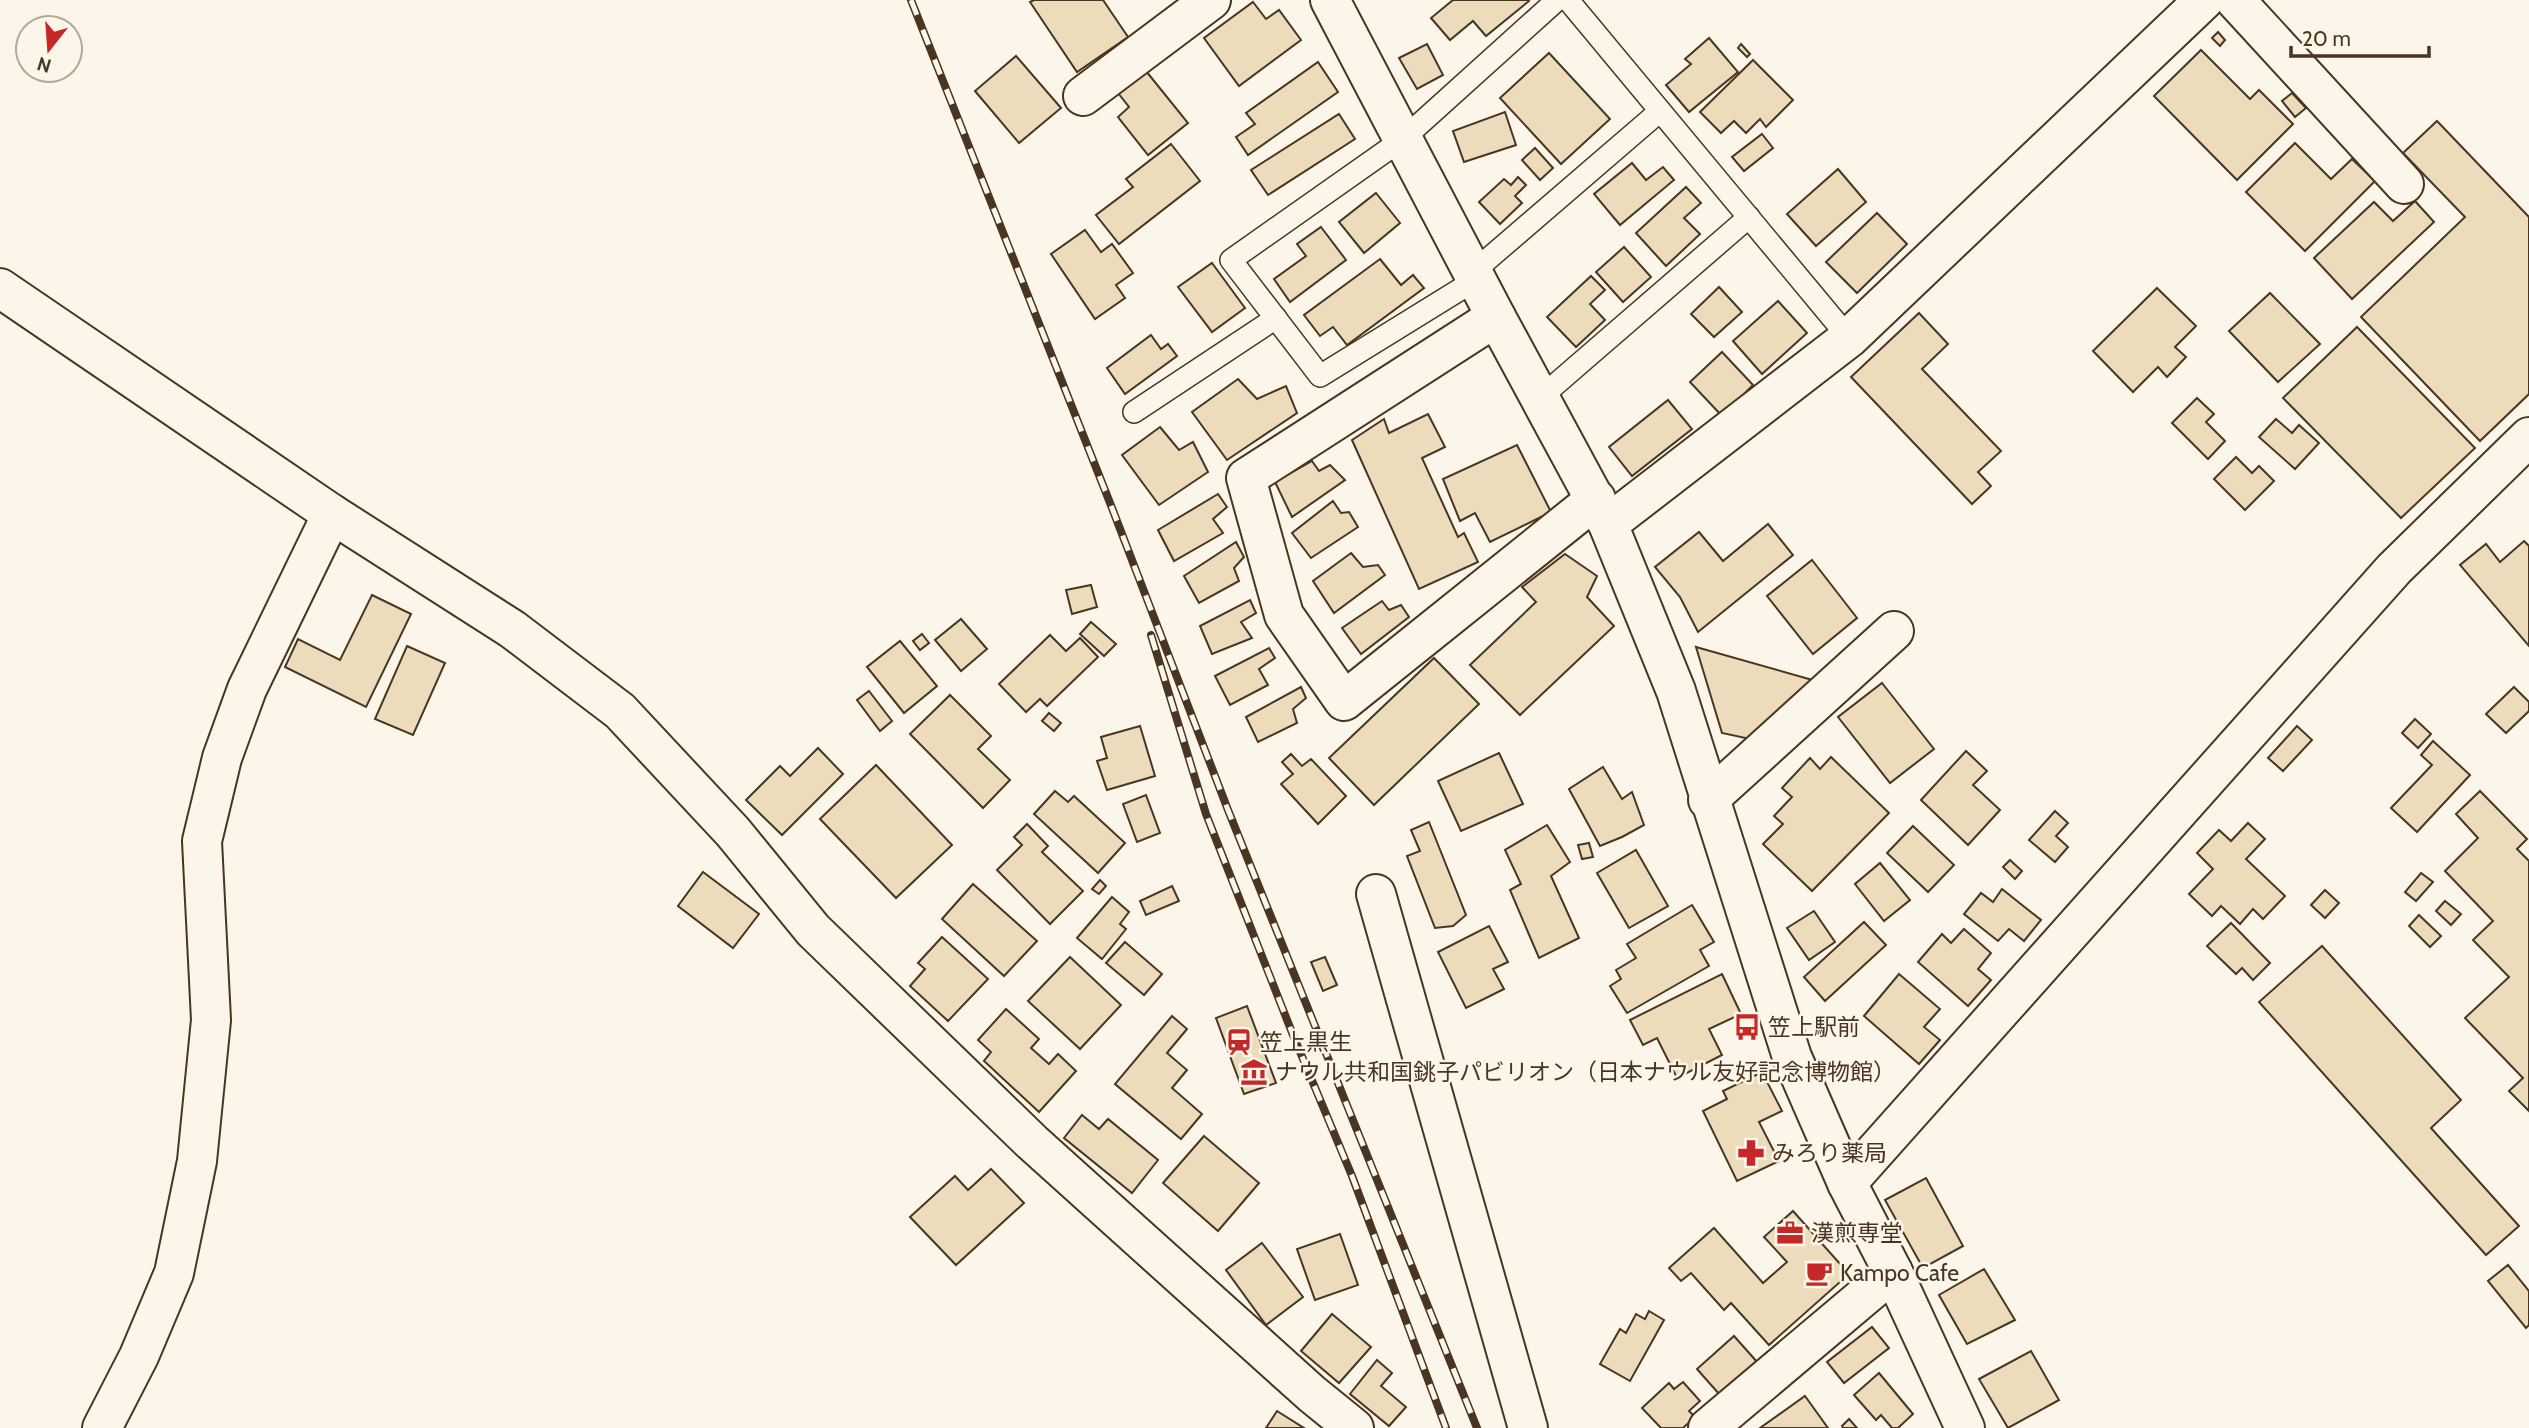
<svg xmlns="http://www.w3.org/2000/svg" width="2529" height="1428" font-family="Cabin,'Noto Sans JP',sans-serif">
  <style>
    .building { fill: #ecdcbc; stroke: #4a3520; stroke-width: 2 }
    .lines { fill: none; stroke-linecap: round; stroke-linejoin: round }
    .service-casing { stroke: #4a3520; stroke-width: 24 }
    .minor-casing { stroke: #4a3520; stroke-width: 42 }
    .tertiary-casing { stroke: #4a3520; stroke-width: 42 }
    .service { stroke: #fbf6e9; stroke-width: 21 }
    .minor { stroke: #fbf6e9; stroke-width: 38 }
    .tertiary { stroke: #fbf6e9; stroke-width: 38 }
    .rail-casing { stroke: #4a3520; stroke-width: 8 }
    .rail { stroke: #fbf6e9; stroke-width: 5; stroke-dasharray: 16; stroke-linecap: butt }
    .labels { text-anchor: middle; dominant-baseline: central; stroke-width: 5; stroke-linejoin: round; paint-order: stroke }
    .poi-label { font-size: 23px; fill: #4a3520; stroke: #fbf6e9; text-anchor: start }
  </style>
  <rect width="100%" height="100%" fill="#fbf6e9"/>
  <g class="building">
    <polygon points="1034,0 1103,0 1128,37 1077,72 1030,2"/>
    <polygon points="1453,0 1528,0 1529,1 1486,36 1473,21 1450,40 1431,18"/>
    <polygon points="1253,2 1266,19 1279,10 1301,40 1239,86 1204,38"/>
    <polygon points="2218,32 2225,40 2220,46 2212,38"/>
    <polygon points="1709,38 1738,72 1689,112 1666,85 1691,64 1685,59"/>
    <polygon points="1427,44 1443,75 1417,89 1399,58"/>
    <polygon points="1741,44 1750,54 1747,57 1738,48"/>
    <polygon points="2201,50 2250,99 2259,90 2293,124 2237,180 2154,96"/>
    <polygon points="1549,53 1610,119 1561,164 1500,98"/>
    <polygon points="1016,56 1061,108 1019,143 975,91"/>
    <polygon points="1753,60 1793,100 1766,127 1760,119 1746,133 1734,121 1721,133 1700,112"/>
    <polygon points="1318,62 1338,92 1248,155 1236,137 1255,124 1246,113"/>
    <polygon points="1146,71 1188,123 1148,155 1118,117 1129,107 1118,93"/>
    <polygon points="2292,93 2306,108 2295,117 2282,101"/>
    <polygon points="1505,112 1516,145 1464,162 1453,131"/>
    <polygon points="1339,114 1355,139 1268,195 1251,170"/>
    <polygon points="2437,121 2529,217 2529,394 2480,441 2361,317 2465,217 2403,153"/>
    <polygon points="1762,134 1773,148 1744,171 1732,157"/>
    <polygon points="2295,143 2331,179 2352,159 2375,181 2305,251 2246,192"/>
    <polygon points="1171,144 1200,181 1119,244 1096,215 1133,187 1126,179"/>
    <polygon points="1535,148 1553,168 1540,180 1522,160"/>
    <polygon points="1632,163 1646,180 1663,167 1674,180 1620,225 1594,194"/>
    <polygon points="1838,169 1866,202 1816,246 1787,214"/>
    <polygon points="1518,177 1526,185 1515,196 1522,203 1500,224 1479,202 1504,179 1511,185"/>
    <polygon points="1686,187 1701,203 1684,218 1700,234 1666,266 1636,233"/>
    <polygon points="1376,193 1400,223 1364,253 1339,222"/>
    <polygon points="2415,201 2434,222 2352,299 2314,258 2374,202 2393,221"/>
    <polygon points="1877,213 1907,244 1857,293 1826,262"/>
    <polygon points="1321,227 1346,260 1290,302 1274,279 1306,256 1297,244"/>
    <polygon points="1085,230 1101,252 1112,244 1133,273 1116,285 1125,298 1095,319 1051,254"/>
    <polygon points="1624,247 1651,277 1623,302 1596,272"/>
    <polygon points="1380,259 1401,285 1413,275 1424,288 1347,345 1333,327 1320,336 1304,315"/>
    <polygon points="1212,263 1245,308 1212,332 1178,287"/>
    <polygon points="1591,276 1605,290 1590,304 1605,320 1576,347 1547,317"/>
    <polygon points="1719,287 1742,312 1714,337 1691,314"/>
    <polygon points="2157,288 2196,326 2175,347 2186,357 2167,377 2158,367 2133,392 2093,351"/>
    <polygon points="2270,293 2320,344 2278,382 2229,331"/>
    <polygon points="1778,301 1807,333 1762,374 1733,341"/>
    <polygon points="1919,313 1948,344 1922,369 2001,451 1978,472 1991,486 1972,504 1851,377"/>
    <polygon points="2357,327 2475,448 2401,518 2283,398"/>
    <polygon points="1151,335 1161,349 1168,344 1177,356 1125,394 1107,368"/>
    <polygon points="1722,352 1753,385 1722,416 1690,382"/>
    <polygon points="1238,379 1257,399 1286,386 1297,413 1227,460 1192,412"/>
    <polygon points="2197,398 2214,414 2206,422 2225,441 2208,459 2172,423"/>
    <polygon points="1668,400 1692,429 1632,476 1609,447"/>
    <polygon points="1428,414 1445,447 1422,458 1458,537 1464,533 1478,562 1419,589 1352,440 1384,419 1389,433"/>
    <polygon points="2276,419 2292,433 2299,425 2319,443 2295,469 2259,437"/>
    <polygon points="1160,427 1179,450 1193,442 1208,472 1159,505 1122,455"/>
    <polygon points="1517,445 1551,512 1490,542 1475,513 1460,521 1443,479"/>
    <polygon points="2236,457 2252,473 2259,466 2274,481 2245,510 2214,479"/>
    <polygon points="1312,461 1319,471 1330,465 1345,480 1292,517 1275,482"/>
    <polygon points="1218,494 1227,507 1213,519 1223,533 1174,561 1158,530"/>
    <polygon points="1333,501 1341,513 1349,512 1358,527 1311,558 1292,533"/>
    <polygon points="1768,524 1793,555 1698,632 1680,597 1655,567 1699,532 1723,561"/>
    <polygon points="2524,541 2529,546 2529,646 2460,565 2486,544 2500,562"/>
    <polygon points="1236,542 1244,557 1234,568 1239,581 1199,603 1184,576"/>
    <polygon points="1351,553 1363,567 1378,565 1385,575 1334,613 1313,581"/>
    <polygon points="1565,554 1597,576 1587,597 1614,626 1520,715 1470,665 1536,602 1522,587"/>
    <polygon points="1812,560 1857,618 1813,654 1767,596"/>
    <polygon points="1091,585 1097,607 1072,614 1066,590"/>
    <polygon points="372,595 411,614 366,707 285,667 298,639 340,660"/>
    <polygon points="1250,600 1256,613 1241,622 1252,638 1212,654 1200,626"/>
    <polygon points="1382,601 1389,610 1401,605 1409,617 1361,654 1342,628"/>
    <polygon points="961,619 987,649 961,671 935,640"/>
    <polygon points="1091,622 1116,644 1104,656 1080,634"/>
    <polygon points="922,634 929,643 920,650 913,641"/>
    <polygon points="1050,635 1066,651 1080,638 1098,657 1047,706 1040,699 1026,712 999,684"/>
    <polygon points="900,641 937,686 904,713 867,667"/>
    <polygon points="407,646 445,663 413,735 375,719"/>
    <polygon points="1696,647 1816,681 1750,739 1722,733"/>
    <polygon points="1269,648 1275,658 1259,669 1268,685 1230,705 1215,676"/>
    <polygon points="1434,658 1479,704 1374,805 1329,758"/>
    <polygon points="1882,683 1934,749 1890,783 1838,717"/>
    <polygon points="1301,687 1306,698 1293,709 1297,723 1258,742 1246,717"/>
    <polygon points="2514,687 2529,702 2529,711 2506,733 2486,714"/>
    <polygon points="869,691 892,721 880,731 857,700"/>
    <polygon points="950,695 991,736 978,749 1010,780 983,808 910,734"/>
    <polygon points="1049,713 1061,723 1054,731 1042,721"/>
    <polygon points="2415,719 2431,734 2418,748 2402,733"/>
    <polygon points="1140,726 1155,776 1107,790 1097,761 1107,758 1101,737"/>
    <polygon points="2297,726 2312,740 2283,771 2268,758"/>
    <polygon points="2433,741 2470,775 2417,832 2391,808 2432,765 2421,755"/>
    <polygon points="818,748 843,774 782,835 746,800 780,766 790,776"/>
    <polygon points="1966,751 1987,771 1973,785 2000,810 1968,845 1921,800"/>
    <polygon points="1499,753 1523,804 1461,831 1438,781"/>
    <polygon points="1291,754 1302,766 1311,759 1346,796 1318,824 1281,784 1293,774 1282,762"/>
    <polygon points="1831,757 1889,813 1812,891 1763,844 1783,824 1774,816 1792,797 1782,788 1810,758 1820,769"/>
    <polygon points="876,765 952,845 896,898 820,819"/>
    <polygon points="1603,767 1622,799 1632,792 1644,825 1622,837 1600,846 1569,789"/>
    <polygon points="1055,791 1068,802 1074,796 1125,843 1098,873 1034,814"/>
    <polygon points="2480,791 2527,839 2517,849 2529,861 2529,1111 2509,1091 2523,1078 2465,1018 2509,977 2473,940 2493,921 2445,871 2478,838 2456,814"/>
    <polygon points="1146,795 1160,833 1137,842 1123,804"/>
    <polygon points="2055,811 2068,823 2056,836 2068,847 2055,862 2029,840"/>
    <polygon points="1429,822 1466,915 1453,926 1435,928 1407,856 1420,851 1411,830"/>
    <polygon points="2248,823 2265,839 2246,859 2285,896 2263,919 2253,909 2240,924 2221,906 2212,916 2189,894 2213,869 2197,853 2219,830 2231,841"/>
    <polygon points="1027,824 1048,846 1042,852 1083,891 1050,924 997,870 1022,845 1014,837"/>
    <polygon points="1547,825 1570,862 1551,876 1579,938 1539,958 1510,890 1521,884 1505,850"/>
    <polygon points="1913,826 1954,865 1928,892 1887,853"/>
    <polygon points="1589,843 1593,857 1582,859 1578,845"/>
    <polygon points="1636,850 1668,906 1629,928 1597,873"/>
    <polygon points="2010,860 2022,871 2015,879 2003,867"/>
    <polygon points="1880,863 1910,900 1884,921 1855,884"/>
    <polygon points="703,872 759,914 733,948 678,906"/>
    <polygon points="2421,873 2433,882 2416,901 2405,892"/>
    <polygon points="1100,880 1106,886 1099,894 1092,889"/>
    <polygon points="973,884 1037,941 1004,976 942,919"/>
    <polygon points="1172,886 1179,901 1146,915 1140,901"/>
    <polygon points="2002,889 2041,920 2024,941 2009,929 1998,941 1964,914 1981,893 1993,902"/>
    <polygon points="2325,890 2339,903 2325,918 2311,905"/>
    <polygon points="1112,897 1129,912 1120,924 1126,929 1102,959 1077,938"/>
    <polygon points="2445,901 2461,914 2451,925 2436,911"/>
    <polygon points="1692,905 1714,942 1700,950 1709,966 1627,1013 1610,986 1621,979 1616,970 1636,958 1627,944"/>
    <polygon points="1814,911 1835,942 1809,960 1787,928"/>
    <polygon points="2419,915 2441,936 2430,947 2409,926"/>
    <polygon points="1864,922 1886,945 1825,1001 1804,977"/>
    <polygon points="2231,923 2270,963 2253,980 2242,968 2236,974 2207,946"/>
    <polygon points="1489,926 1508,962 1493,969 1504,989 1466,1008 1438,952"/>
    <polygon points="1964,929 1991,953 1978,969 1991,980 1968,1006 1918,962 1942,934 1951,943"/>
    <polygon points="942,937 988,979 948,1021 910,986 925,969 918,963"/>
    <polygon points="1125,942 1162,974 1144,995 1106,963"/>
    <polygon points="2322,946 2461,1100 2431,1128 2519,1226 2486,1255 2259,1002"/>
    <polygon points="1070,957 1121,1005 1080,1049 1028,1001"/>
    <polygon points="1325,957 1337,985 1323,991 1311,962"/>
    <polygon points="1722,974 1741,1014 1709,1029 1722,1055 1677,1078 1657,1038 1643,1045 1630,1020"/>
    <polygon points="1899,974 1940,1009 1924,1027 1940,1040 1919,1064 1864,1016"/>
    <polygon points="1247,1006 1276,1083 1244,1094 1216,1018"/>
    <polygon points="1006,1009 1039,1039 1031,1048 1049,1064 1058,1054 1076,1071 1039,1112 984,1061 991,1052 978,1040"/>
    <polygon points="1172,1016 1187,1029 1167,1053 1187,1070 1172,1088 1202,1114 1181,1139 1115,1084"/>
    <polygon points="1762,1072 1782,1111 1759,1122 1779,1161 1737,1181 1703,1111 1727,1099 1723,1091"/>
    <polygon points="1082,1115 1099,1129 1108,1119 1158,1160 1132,1193 1064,1138"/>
    <polygon points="1204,1136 1259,1183 1218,1231 1163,1183"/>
    <polygon points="991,1169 1024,1203 956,1265 910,1217 955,1176 968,1190"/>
    <polygon points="1926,1178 1963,1246 1923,1268 1885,1200"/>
    <polygon points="1793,1211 1849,1274 1769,1345 1731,1303 1724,1310 1691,1273 1681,1281 1669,1268 1714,1228 1763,1283 1787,1262 1764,1237"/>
    <polygon points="1340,1234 1358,1285 1315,1300 1297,1249"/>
    <polygon points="1262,1243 1303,1297 1266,1325 1226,1270"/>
    <polygon points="2508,1265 2529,1291 2529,1325 2526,1328 2488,1281"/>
    <polygon points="1984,1269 2015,1320 1967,1344 1939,1295"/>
    <polygon points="1649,1311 1664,1320 1630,1381 1600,1364 1620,1329 1626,1333 1636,1314 1645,1319"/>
    <polygon points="1332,1314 1371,1347 1339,1383 1301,1351"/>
    <polygon points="1872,1327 1889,1348 1844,1383 1827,1362"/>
    <polygon points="1734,1336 1758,1363 1720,1395 1697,1369"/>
    <polygon points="2031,1351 2059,1400 2008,1428 1979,1379"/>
    <polygon points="1377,1360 1392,1373 1381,1386 1406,1407 1389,1426 1350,1394"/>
    <polygon points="1879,1373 1913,1414 1898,1428 1892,1428 1881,1415 1876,1420 1854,1395"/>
    <polygon points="1683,1382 1700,1401 1689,1411 1695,1417 1683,1428 1661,1428 1642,1408 1669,1383 1674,1389"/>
    <polygon points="1805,1396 1828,1428 1760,1428"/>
    <polygon points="1277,1411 1304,1428 1266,1428"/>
    <polygon points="1849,1419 1857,1428 1843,1428 1842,1426"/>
  </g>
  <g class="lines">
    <defs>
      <g id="service">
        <polyline points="1568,0 1849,338"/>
        <polyline points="1473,272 1660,111"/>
        <polyline points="1477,279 1320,376 1231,260 1403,139 1557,0"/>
        <polyline points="1541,397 1749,217"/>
        <polyline points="1134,412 1276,318"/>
      </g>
      <g id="minor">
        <polyline points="2235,0 2404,184"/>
        <polyline points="1083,96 1211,0"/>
        <polyline points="0,288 332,514 512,629 620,711 733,832 813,930 1032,1142 1312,1394 1354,1428"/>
        <polyline points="1496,317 1246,478 1284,615 1344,701 1596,499"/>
        <polyline points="1608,524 1849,338 2204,0"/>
        <polyline points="1708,800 1894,631"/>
        <polyline points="1376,894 1528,1428"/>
        <polyline points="1847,1183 2394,569 2529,437"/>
        <polyline points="102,1428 139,1356 174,1273 197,1161 211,1020 202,841 222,758 247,689 332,514"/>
        <polyline points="1708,1428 1893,1272"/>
      </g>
      <polyline id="tertiary" points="1330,0 1496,317 1608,524 1676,691 1792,1057 1847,1183 1893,1272 1965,1428"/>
    </defs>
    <use href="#service" class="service-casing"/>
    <use href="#minor" class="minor-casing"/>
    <use href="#tertiary" class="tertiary-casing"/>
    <use href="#service" class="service"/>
    <use href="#minor" class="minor"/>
    <use href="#tertiary" class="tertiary"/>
    <defs>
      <g id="rail">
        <polyline points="911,0 1112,508 1228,810 1477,1428"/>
        <polyline points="1151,635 1206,814 1293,1035 1352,1176 1446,1428"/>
      </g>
    </defs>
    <use href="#rail" class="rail-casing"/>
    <use href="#rail" class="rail"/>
  </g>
  <defs>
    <symbol id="bus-bare" viewBox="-9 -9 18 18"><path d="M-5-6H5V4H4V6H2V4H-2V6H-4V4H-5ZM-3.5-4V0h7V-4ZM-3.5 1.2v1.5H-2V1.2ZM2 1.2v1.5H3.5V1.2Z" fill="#c62828" stroke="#fbf6e9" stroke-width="2.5" paint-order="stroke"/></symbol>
    <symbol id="station-bare" viewBox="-9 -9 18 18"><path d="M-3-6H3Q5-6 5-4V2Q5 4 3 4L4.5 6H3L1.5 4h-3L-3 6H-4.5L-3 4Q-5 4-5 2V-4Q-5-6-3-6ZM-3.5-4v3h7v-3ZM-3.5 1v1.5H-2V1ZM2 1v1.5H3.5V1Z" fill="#c62828" stroke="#fbf6e9" stroke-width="2.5" paint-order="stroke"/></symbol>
    <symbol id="museum-bare" viewBox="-9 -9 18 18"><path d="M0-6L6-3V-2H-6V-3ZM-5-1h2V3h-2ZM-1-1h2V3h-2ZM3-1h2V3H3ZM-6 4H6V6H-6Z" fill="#c62828" stroke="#fbf6e9" stroke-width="2.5" paint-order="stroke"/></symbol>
    <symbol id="pharmacy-bare" viewBox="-9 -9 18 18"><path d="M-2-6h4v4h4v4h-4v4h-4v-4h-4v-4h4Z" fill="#c62828" stroke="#fbf6e9" stroke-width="2.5" paint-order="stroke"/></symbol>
    <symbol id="office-bare" viewBox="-9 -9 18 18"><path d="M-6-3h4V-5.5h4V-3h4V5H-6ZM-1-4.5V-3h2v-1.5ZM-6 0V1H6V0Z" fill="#c62828" stroke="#fbf6e9" stroke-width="2.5" paint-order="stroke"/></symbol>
    <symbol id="cafe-bare" viewBox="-9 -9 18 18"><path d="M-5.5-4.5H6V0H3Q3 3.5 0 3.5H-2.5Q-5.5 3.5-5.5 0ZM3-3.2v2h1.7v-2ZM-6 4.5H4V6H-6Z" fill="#c62828" stroke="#fbf6e9" stroke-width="2.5" paint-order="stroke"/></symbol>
  </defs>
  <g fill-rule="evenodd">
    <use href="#bus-bare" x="1728" y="1008" width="38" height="38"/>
    <use href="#station-bare" x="1220" y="1023" width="38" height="38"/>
    <use href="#museum-bare" x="1235" y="1053" width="38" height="38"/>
    <use href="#pharmacy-bare" x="1732" y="1134" width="38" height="38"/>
    <use href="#office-bare" x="1771" y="1214" width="38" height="38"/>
    <use href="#cafe-bare" x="1800" y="1254" width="38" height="38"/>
  </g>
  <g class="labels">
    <g class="poi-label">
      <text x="1768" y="1027">笠上駅前</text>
      <text x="1260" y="1042">笠上黒生</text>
      <text x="1275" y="1072">ナウル共和国銚子パビリオン（日本ナウル友好記念博物館）</text>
      <text x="1772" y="1153">みろり薬局</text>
      <text x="1811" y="1233">漢煎専堂</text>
      <text x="1840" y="1273">Kampo Cafe</text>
    </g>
  </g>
  <g transform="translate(49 49) rotate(197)"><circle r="33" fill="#fbf6e9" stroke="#b4a999" stroke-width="2"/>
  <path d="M0-5L12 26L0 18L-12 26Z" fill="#c62828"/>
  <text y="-10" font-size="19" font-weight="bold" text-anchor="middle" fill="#4a3520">N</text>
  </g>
  <path d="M2291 46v10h138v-10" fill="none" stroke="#4a3520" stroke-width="3.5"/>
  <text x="2302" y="46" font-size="21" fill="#4a3520" stroke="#fbf6e9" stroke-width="5" paint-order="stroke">20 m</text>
</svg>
